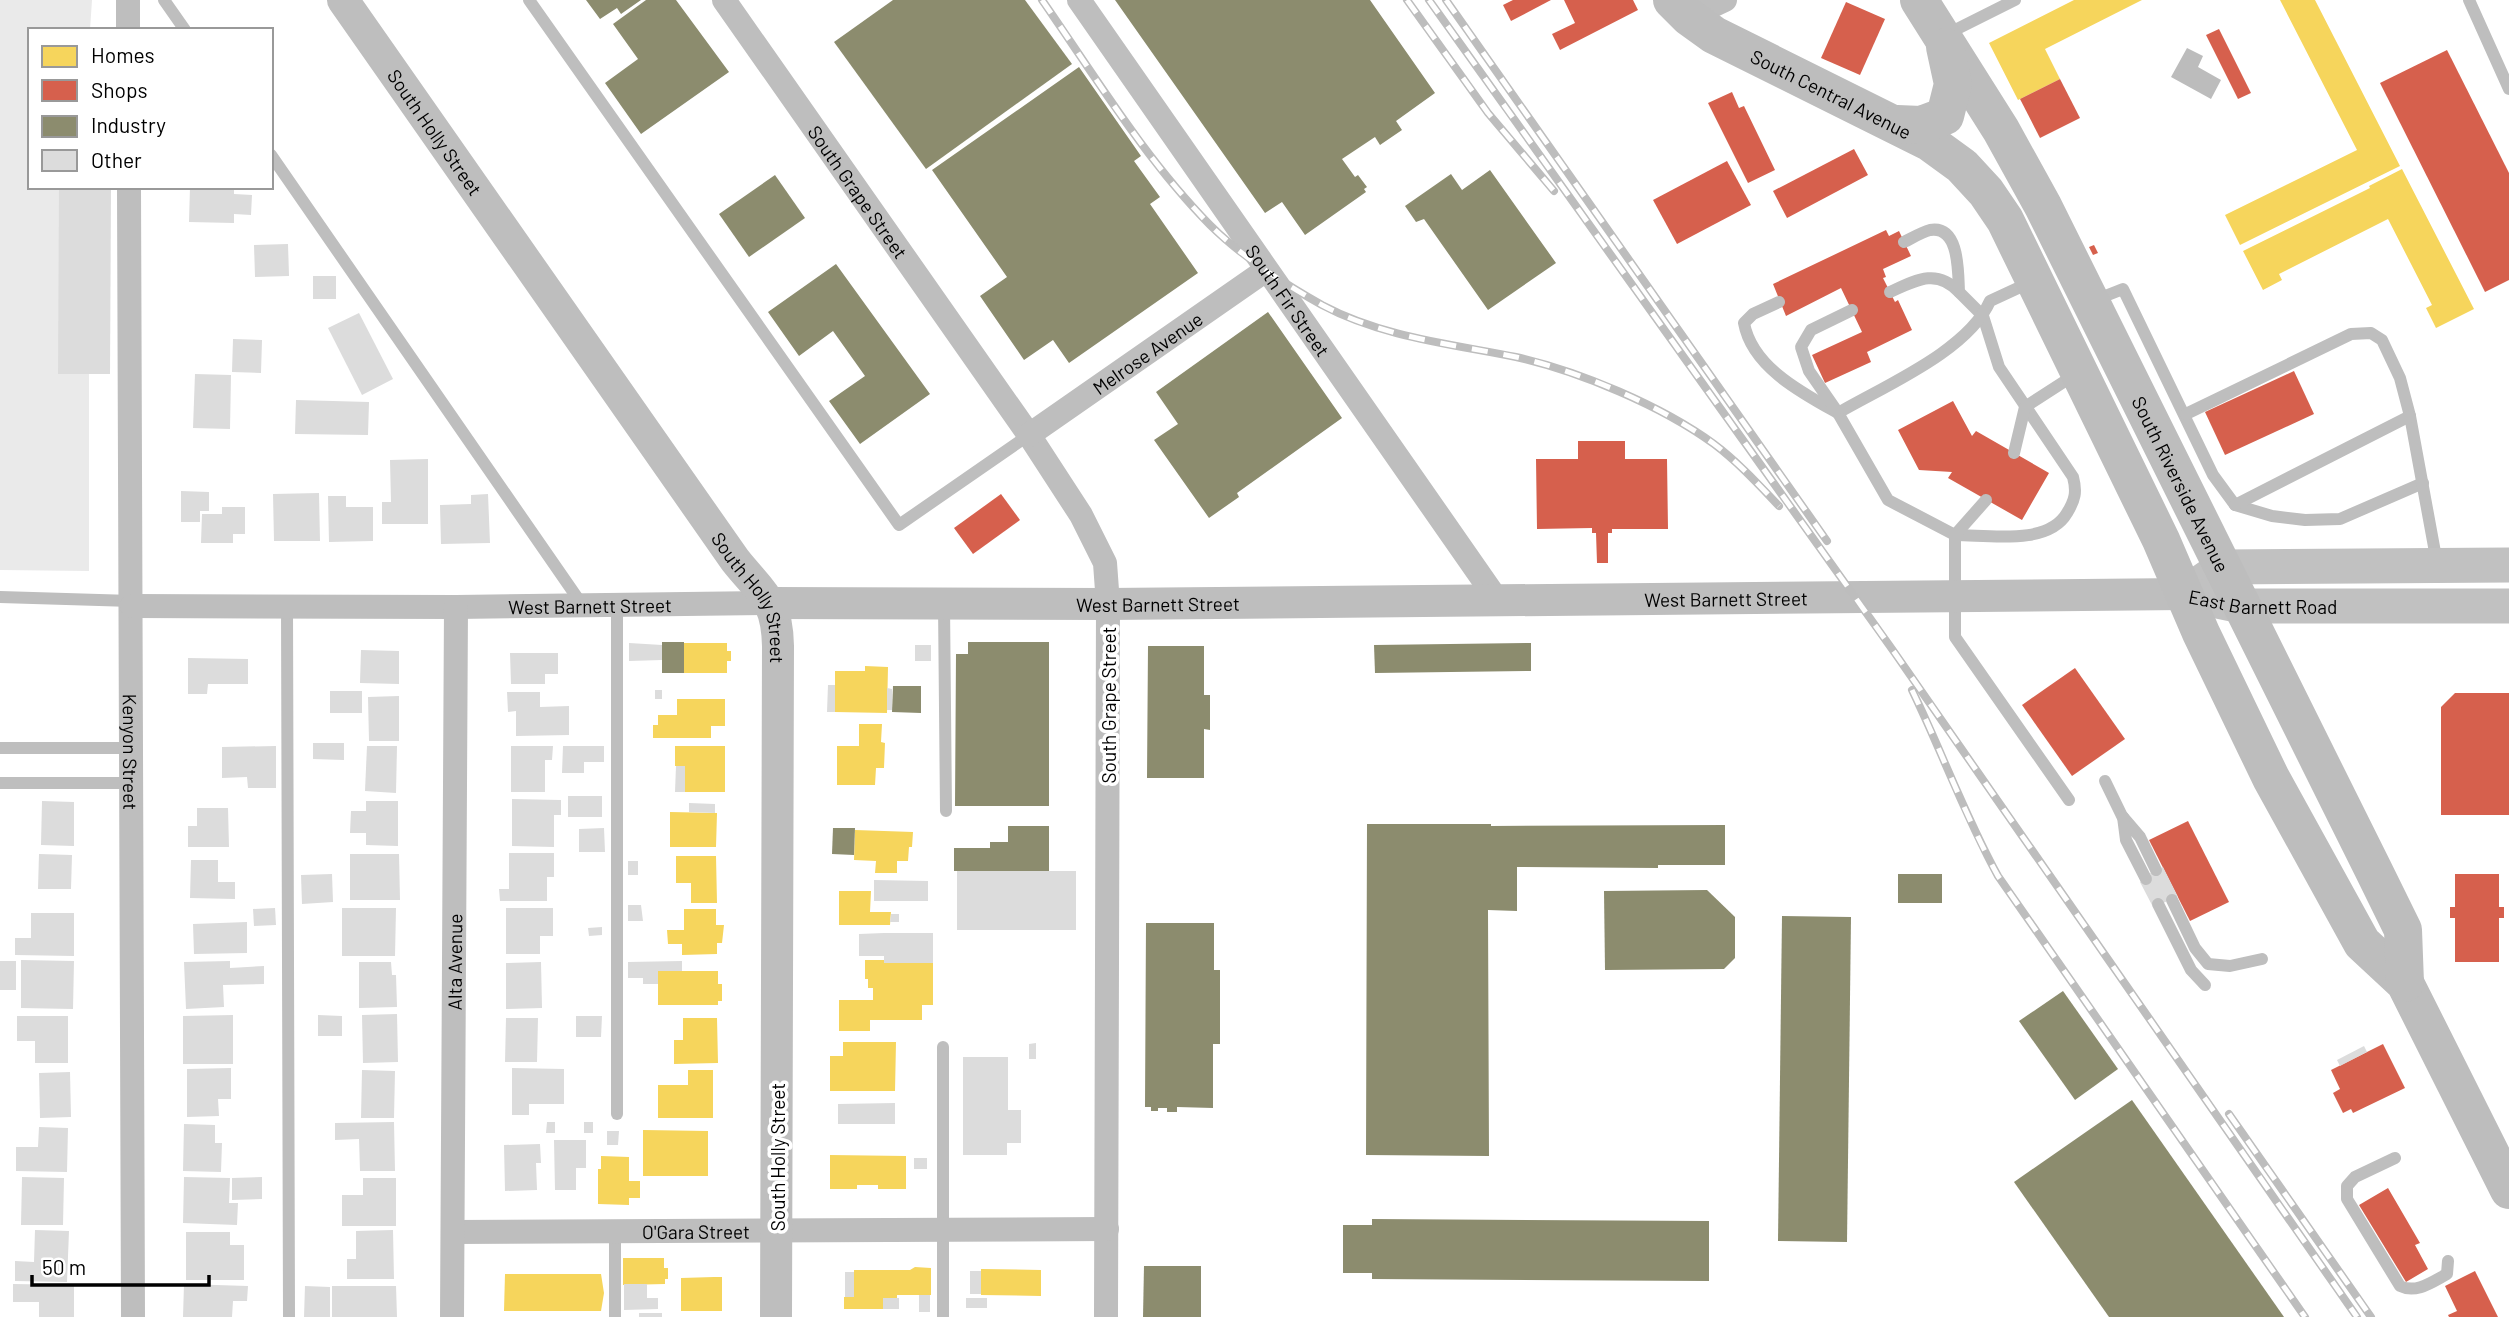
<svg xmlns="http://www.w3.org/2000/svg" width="2509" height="1317" font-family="Barlow,sans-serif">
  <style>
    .green { fill: #eaeaea }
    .water { fill: #bcbcbc }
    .homes { fill: #f6d55c }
    .shops { fill: #d6604d }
    .industry { fill: #8c8c6e }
    .building { fill: #dcdcdc }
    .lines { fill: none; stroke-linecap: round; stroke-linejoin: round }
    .service { stroke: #bebebe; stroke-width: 12 }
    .minor { stroke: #bebebe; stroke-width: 24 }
    .tertiary { stroke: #bebebe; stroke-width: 32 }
    .secondary { stroke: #c1c1c1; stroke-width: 35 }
    .primary { stroke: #bdbdbd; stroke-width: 38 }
    .rail-casing { stroke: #bdbdbd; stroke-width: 8 }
    .rail { stroke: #fff; stroke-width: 5; stroke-dasharray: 16; stroke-linecap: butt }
    .labels { text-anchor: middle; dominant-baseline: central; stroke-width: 7; stroke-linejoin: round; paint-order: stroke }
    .street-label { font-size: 19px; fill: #000; stroke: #fff }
  </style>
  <rect width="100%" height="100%" fill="#fff"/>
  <polygon class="green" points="0,0 92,0 90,30 30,30 30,187 89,187 89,571 0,570"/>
  <polygon class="water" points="2187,48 2203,56 2198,67 2221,80 2211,99 2171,77"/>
  <g class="homes">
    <polygon points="2074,0 2142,0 2045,49 2060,79 2018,100 1989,43"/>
    <polygon points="2280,0 2315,0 2400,166 2240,245 2225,215 2357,150"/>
    <polygon points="2402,169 2474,309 2436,328 2426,308 2432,305 2388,219 2279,274 2282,280 2263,290 2243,251 2370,188 2369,186"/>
    <polygon points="684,643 727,643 727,651 731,651 731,661 727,661 727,673 684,673"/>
    <polygon points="865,666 888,667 887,713 835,712 835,671 865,671"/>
    <polygon points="677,699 725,699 725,726 711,726 711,738 653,738 653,725 658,725 658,715 677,715"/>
    <polygon points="859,724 882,724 881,742 885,743 884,768 876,768 875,785 837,785 837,746 859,746"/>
    <polygon points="675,746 725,746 725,792 685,792 685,766 675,766"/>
    <polygon points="670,812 717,813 716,847 670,847"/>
    <polygon points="855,830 913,832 912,847 909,847 908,861 897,861 897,873 875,873 876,861 854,860"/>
    <polygon points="676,856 716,856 717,903 691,903 691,883 676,883"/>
    <polygon points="839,891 871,891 870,912 891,912 890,925 839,925"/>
    <polygon points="684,909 716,909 716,925 724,925 722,943 717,943 717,954 682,955 682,944 668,944 667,930 684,930"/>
    <polygon points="865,960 933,960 933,1005 922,1005 922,1020 870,1020 870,1031 839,1031 839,1000 873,1000 873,988 868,988 868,979 865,979"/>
    <polygon points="658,971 718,971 718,984 722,984 722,1001 718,1001 718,1005 658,1005"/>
    <polygon points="683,1018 717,1018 718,1063 674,1064 674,1040 683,1040"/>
    <polygon points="843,1042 896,1042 895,1091 830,1091 830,1056 843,1056"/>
    <polygon points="688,1070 713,1070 713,1118 658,1118 658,1085 688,1085"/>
    <polygon points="643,1130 708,1131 708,1176 643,1176"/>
    <polygon points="830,1155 906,1156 906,1189 878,1189 878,1185 857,1185 857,1189 830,1189"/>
    <polygon points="601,1156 629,1157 629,1181 640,1181 640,1198 629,1198 629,1205 598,1204 598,1169 601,1169"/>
    <polygon points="623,1258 664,1258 664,1268 668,1268 668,1279 665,1279 665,1284 623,1285"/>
    <polygon points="915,1267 931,1268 931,1295 897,1295 897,1298 883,1298 883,1309 844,1309 844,1297 854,1297 854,1270 910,1270"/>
    <polygon points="981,1269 1041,1270 1041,1296 981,1295"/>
    <polygon points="505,1274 601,1274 604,1293 601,1311 504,1311"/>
    <polygon points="714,1277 722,1277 722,1311 681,1311 681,1278"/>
  </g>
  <g class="shops">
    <polygon points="1513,0 1551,0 1511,21 1503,5"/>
    <polygon points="1564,0 1633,0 1638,10 1560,50 1552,34 1575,23"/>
    <polygon points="1846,2 1885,19 1860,75 1821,58"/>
    <polygon points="2219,29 2251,93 2238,99 2206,35"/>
    <polygon points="2447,50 2509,173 2509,280 2485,292 2380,83"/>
    <polygon points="2060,79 2080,118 2040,138 2020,99"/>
    <polygon points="1732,92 1739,108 1744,106 1775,170 1748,183 1708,103"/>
    <polygon points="1854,149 1868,175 1787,218 1773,191"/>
    <polygon points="1727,161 1751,205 1677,244 1653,200"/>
    <polygon points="1886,230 1889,236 1899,231 1911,256 1883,269 1886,277 1883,278 1895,302 1898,300 1912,330 1867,352 1871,362 1825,383 1812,355 1862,332 1841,288 1786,316 1773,284"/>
    <polygon points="2094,245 2098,253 2093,255 2089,247"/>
    <polygon points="2294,371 2314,414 2225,455 2205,412"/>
    <polygon points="1953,401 1972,436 1976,431 2049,473 2022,520 1948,478 1952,472 1919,470 1898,430"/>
    <polygon points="1578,441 1625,441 1625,459 1667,459 1668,529 1612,529 1612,533 1608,533 1608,563 1597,563 1596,533 1592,533 1592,528 1537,529 1536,459 1578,459"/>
    <polygon points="1001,494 1020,520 973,554 954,528"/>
    <polygon points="2075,668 2125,739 2072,776 2022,705"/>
    <polygon points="2455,693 2509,693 2509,815 2441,815 2441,707"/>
    <polygon points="2188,821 2229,902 2190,921 2149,840"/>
    <polygon points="2455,874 2499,874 2499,907 2504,907 2504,918 2499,918 2499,962 2455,962 2455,918 2450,918 2450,907 2455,907"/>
    <polygon points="2383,1044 2405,1088 2353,1113 2351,1109 2343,1113 2333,1093 2340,1089 2331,1070"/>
    <polygon points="2388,1188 2420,1243 2415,1245 2428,1269 2406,1282 2359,1205"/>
    <polygon points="2475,1271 2498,1317 2449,1317 2448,1315 2457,1311 2445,1286"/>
  </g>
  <g class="industry">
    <polygon points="586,0 641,0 621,14 617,8 600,19"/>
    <polygon points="646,0 676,0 729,72 641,134 605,83 638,59 613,24"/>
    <polygon points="893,0 1025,0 1072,64 926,169 834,42"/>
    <polygon points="1115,0 1370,0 1435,93 1396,121 1402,130 1380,145 1375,137 1342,159 1355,177 1358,175 1367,187 1364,189 1366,192 1305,235 1282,202 1265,213"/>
    <polygon points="1079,67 1141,156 1134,161 1160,197 1150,204 1198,273 1069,363 1053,340 1024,360 980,296 1007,277 932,170"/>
    <polygon points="1490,170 1556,263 1488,310 1424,219 1416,222 1405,206 1451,174 1462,190"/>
    <polygon points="775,175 805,218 749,257 719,214"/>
    <polygon points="836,264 930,394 860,444 829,401 865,376 833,331 799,356 768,312"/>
    <polygon points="1268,312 1342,418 1237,493 1239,497 1209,518 1154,440 1178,424 1156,392"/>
    <rect x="662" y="642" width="22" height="31"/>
    <polygon points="968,642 1049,642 1049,806 955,806 956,654 968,654"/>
    <polygon points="1531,643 1531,671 1375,673 1374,645"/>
    <polygon points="1148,646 1204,646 1204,695 1210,695 1210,730 1204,729 1204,778 1147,778"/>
    <polygon points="893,686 921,686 921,713 892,712"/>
    <polygon points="1367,824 1491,824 1491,826 1725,825 1725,865 1658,865 1658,868 1517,867 1517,911 1488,910 1489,1156 1366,1155"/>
    <polygon points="1008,826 1049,826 1049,871 954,871 954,848 990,848 990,842 1008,842"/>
    <polygon points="833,828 855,828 854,855 832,854"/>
    <rect x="1898" y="874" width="44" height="29"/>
    <polygon points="1707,890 1735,917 1735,958 1724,969 1605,970 1604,891"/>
    <polygon points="1782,916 1851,917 1847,1242 1778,1241"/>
    <polygon points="1146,923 1214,923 1214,970 1220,970 1220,1044 1213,1044 1213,1108 1177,1107 1177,1112 1167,1112 1167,1108 1158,1108 1158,1111 1151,1111 1151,1107 1145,1107"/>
    <polygon points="2063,991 2118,1069 2075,1100 2019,1021"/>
    <polygon points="2132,1100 2284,1317 2109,1317 2014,1182"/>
    <polygon points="1372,1219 1709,1221 1709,1281 1372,1279 1372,1273 1343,1273 1343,1225 1372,1225"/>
    <polygon points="1144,1266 1201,1266 1201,1317 1143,1317"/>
  </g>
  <g class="building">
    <polygon points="59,187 111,187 110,374 58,374"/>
    <polygon points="190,187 234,187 234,194 252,195 251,215 234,214 234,223 189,222"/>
    <polygon points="288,244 289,276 255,277 254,245"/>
    <rect x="313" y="276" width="23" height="23"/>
    <polygon points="359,313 393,379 362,395 328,328"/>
    <polygon points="233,339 262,340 261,373 232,372"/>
    <polygon points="195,374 231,375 230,429 193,428"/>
    <polygon points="296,400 369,402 368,435 295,434"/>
    <polygon points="428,459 428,524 382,524 382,502 391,502 390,460"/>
    <polygon points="181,491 209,492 209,511 200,511 200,522 181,522"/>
    <polygon points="319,493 320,541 274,541 273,494"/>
    <polygon points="488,494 490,543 441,544 440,505 471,504 471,495"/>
    <polygon points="328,496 346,496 346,507 373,507 373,541 329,542"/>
    <polygon points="222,507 245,507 245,534 233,534 233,543 201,543 202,514 222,514"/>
    <polygon points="629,643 662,645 662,660 629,661"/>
    <rect x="915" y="645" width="16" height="16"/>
    <polygon points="361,650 399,651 399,684 360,683"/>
    <polygon points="510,653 558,653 558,674 545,674 545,684 511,684"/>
    <polygon points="188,658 248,659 248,684 208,684 207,694 188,694"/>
    <polygon points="828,685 835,685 835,712 827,712"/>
    <polygon points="887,688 892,689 892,710 887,710"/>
    <rect x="655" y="690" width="7" height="9"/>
    <rect x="330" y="691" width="32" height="22"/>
    <polygon points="507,692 540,692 540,707 569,706 569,735 516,736 516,711 508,712"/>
    <polygon points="399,696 399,741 369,741 368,697"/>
    <polygon points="313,743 344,743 344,760 313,759"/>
    <polygon points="276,746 276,788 248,788 247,777 222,778 222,747"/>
    <polygon points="367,746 397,746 396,793 365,791"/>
    <polygon points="511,746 553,746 552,760 545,760 545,792 511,792"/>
    <polygon points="563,746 604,746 604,762 584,762 584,773 562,773"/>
    <polygon points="676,766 685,766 685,792 675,792"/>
    <rect x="568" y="796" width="34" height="21"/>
    <polygon points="512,799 561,800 561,815 554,815 554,847 512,846"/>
    <polygon points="42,801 74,802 74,846 41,845"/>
    <polygon points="366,801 398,801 398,846 366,845 366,833 350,833 351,811 366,811"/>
    <polygon points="689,803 715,804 715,813 689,812"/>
    <polygon points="197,808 228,808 229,847 188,847 188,826 197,826"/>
    <polygon points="604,828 605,852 579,852 579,829"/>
    <polygon points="509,853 554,853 554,877 547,877 547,901 500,901 499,889 509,889"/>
    <polygon points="39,854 72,855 71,889 38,889"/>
    <polygon points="350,854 399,854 400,900 350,900"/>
    <polygon points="191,860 218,860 218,882 235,882 235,899 190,898"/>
    <rect x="628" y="861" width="10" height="14"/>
    <polygon points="2163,867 2178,897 2153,907 2140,882 2151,876 2150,873"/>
    <rect x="957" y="871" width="119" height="59"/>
    <polygon points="332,874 333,902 302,904 301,875"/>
    <polygon points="874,880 928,881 928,901 874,901"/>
    <polygon points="628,905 641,905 643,921 628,921"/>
    <polygon points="275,908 276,925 254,926 253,909"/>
    <polygon points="342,908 396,908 395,956 342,956"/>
    <polygon points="506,908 553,908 553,936 540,936 540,954 506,954"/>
    <polygon points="31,913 74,913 74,956 15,955 15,938 31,938"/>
    <polygon points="891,914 899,914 899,922 890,922"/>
    <polygon points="247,922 247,953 194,954 193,924"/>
    <polygon points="602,927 602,935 589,936 588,928"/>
    <polygon points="884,933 933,933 933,963 884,963 884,956 859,956 859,934"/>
    <polygon points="21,960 74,961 73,1009 21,1008"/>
    <rect x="0" y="961" width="16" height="29"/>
    <polygon points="230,961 230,968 264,966 264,984 223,985 224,1007 186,1009 184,962"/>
    <polygon points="682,961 682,971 658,971 658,984 643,984 643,978 628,978 628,962"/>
    <polygon points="359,962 391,962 392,975 396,975 397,1007 359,1008"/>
    <polygon points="541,962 542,1008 506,1009 506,963"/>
    <polygon points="397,1014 398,1062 363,1063 362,1015"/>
    <polygon points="233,1015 233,1064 183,1064 183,1016"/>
    <polygon points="318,1015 342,1016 342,1036 318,1036"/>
    <polygon points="17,1016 68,1016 68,1063 35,1063 35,1041 17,1041"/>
    <polygon points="576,1016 602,1016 601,1037 576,1037"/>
    <polygon points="506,1018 538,1018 537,1062 505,1062"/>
    <polygon points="1036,1043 1036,1059 1029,1059 1029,1044"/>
    <polygon points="2364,1046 2367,1052 2340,1066 2337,1060"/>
    <polygon points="963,1057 1008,1057 1008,1110 1021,1110 1021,1143 1007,1143 1007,1155 963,1155"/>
    <polygon points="231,1068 231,1099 218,1099 219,1116 187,1117 187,1069"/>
    <polygon points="512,1068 564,1069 564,1104 529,1104 529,1115 512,1115"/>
    <polygon points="362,1070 395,1071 394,1118 361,1118"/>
    <polygon points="70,1072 71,1117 40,1118 39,1073"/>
    <polygon points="895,1103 895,1124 838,1124 838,1104"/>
    <polygon points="394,1122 395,1171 360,1171 359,1139 335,1140 335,1123"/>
    <polygon points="547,1122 555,1122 555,1133 546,1133"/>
    <rect x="584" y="1122" width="9" height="11"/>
    <polygon points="184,1124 215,1125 215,1143 222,1143 221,1172 183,1171"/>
    <polygon points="39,1127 68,1128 67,1172 16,1171 16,1147 38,1147"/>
    <polygon points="607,1131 619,1131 618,1145 607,1145"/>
    <polygon points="554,1140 586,1140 586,1168 576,1168 576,1190 555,1190"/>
    <polygon points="540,1144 541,1163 536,1163 537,1190 505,1191 504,1145"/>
    <rect x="914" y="1158" width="13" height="11"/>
    <polygon points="22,1177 64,1178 63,1225 21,1225"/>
    <polygon points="184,1177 230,1178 229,1203 238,1203 237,1225 183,1223"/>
    <polygon points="262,1177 262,1199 232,1200 232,1178"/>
    <polygon points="363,1178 396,1178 396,1226 342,1226 342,1195 363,1195"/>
    <polygon points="35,1230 69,1231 67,1282 15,1281 15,1261 34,1262"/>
    <polygon points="393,1230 394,1279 347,1279 347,1259 356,1259 356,1231"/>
    <polygon points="186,1232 230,1232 230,1245 244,1245 244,1280 186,1280"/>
    <rect x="970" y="1271" width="11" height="23"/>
    <rect x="845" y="1272" width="9" height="25"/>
    <polygon points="13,1284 74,1285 74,1317 39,1317 39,1302 13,1302"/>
    <polygon points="184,1284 248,1286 247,1301 233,1301 232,1317 183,1317"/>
    <polygon points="624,1284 647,1284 647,1298 658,1298 658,1309 624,1310"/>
    <polygon points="305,1286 330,1287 330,1317 304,1317"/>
    <polygon points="332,1286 396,1286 397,1317 332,1317"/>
    <rect x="919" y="1295" width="11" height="17"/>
    <rect x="883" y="1298" width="16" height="11"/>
    <rect x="966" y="1298" width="21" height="10"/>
    <rect x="639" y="1313" width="23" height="4"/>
  </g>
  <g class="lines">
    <g class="service">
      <polyline points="164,0 185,30"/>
      <polyline points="529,0 899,525 1029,435"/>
      <polyline points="2469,0 2509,89"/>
      <polyline points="1947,34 2015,0"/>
      <polyline points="271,155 583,606"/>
      <path d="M 1904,242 C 1912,238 1922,232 1930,230 C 1960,225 1958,273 1959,292 L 1983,316 L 1999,367 L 2073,477 C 2077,492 2075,500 2067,513 C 2048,546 1988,535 1955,535"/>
      <path d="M 2031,282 L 1990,301 C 1968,351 1884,386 1838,413 L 1888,500 L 1955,535 L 1955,637 L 2069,800"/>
      <path d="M 1890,292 C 1916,280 1937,268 1959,292"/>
      <polyline points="2095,300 2123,289 2213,475 2235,505 2272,516 2305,520 2340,519 2423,483"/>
      <path d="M 1779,302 L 1753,314 L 1744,323 C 1752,367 1802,393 1838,413"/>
      <polyline points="1836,410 1809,371 1801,347 1811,330 1852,310"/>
      <polyline points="2186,414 2351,334 2371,333 2382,340 2400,378 2410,416 2437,563"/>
      <polyline points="2014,453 2025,407 2076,374"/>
      <polyline points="2235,505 2410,416"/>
      <polyline points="1955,535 1986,500"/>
      <polyline points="0,597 132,601"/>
      <polyline points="944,604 946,811"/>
      <polyline points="287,606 289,1317"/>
      <polyline points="0,748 131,748"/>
      <polyline points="2105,781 2122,816 2140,837 2156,870"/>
      <polyline points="0,783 131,783"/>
      <polyline points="2123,817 2126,840 2146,879"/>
      <polyline points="2172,900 2195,948 2208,964 2230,966 2262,959"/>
      <polyline points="2158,904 2191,970 2205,985"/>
      <polyline points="943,1047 943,1317"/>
      <polyline points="617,1114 617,606"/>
      <path d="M 2395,1158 L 2355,1177 L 2347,1186 L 2347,1199 L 2400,1286 C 2416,1294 2432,1282 2447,1274 L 2448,1261"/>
      <polyline points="615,1230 615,1317"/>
    </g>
    <g class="minor">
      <polyline points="128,0 128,30"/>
      <path id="s1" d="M 724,0 L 1029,435 L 1081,515 L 1105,563 L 1108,604 L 1106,1317"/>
      <path id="s2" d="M 1079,0 L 1498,601"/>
      <polyline points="1689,17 1725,0"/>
      <path id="s3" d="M 129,187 L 133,1317"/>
      <path id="s4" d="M 1029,435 L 1266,270"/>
      <path id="s5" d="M 132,606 L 456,607 L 770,603"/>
      <path id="s6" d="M 453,1232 L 1107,1229"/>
      <path id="s7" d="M 452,1317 L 456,607"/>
    </g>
    <g class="tertiary">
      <path id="s8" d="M 343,0 L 735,560 C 761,593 777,598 778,646 L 776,1317"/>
      <path id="s9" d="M 770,603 L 1108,604 L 2184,594"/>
    </g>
    <g class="secondary">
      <polyline points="2184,594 2223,567 2509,565"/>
      <path id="s10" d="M 2184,594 L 2242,606 L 2509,606"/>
    </g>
    <g class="primary">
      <path id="s11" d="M 1672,0 L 1689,17 L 1714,35 L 1929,142 L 1962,166 L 1986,192 L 2005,220 L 2161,540 L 2201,633 L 2271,778 L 2362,943 L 2405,983 L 2509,1190"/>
      <path id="s12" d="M 1919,0 L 2001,130 L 2043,206 L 2373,869 L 2403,930 L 2405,983"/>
      <polyline points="1897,124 1921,125 1945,116 1953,84 1945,47"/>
    </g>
    <defs>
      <g id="rail">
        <path d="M 1042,0 C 1095,76 1145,159 1210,225 C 1242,257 1283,283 1322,305 C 1382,337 1451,344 1516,357 C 1579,371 1662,406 1714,444 C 1738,462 1759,485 1779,506"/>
        <polyline points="1407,0 1488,113 1554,191"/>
        <polyline points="1429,0 1892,649 2357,1317"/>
        <polyline points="1446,0 1827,541"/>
        <path d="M 1912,690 C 1942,752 1965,816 1998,876 L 2305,1317"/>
        <polyline points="2229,1114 2371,1317"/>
      </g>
    </defs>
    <use href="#rail" class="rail-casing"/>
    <use href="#rail" class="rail"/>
  </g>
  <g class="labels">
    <g class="street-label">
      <text stroke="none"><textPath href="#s11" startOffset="186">South Central Avenue</textPath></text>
      <text stroke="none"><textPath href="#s8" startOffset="161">South Holly Street</textPath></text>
      <text stroke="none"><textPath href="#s1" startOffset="234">South Grape Street</textPath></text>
      <text stroke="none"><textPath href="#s2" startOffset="366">South Fir Street</textPath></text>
      <text stroke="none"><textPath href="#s4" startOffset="144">Melrose Avenue</textPath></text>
      <text stroke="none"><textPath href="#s12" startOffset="551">South Riverside Avenue</textPath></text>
      <text stroke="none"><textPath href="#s9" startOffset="956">West Barnett Street</textPath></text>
      <text stroke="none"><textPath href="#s10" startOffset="80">East Barnett Road</textPath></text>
      <text stroke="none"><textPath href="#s8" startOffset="726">South Holly Street</textPath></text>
      <text stroke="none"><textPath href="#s9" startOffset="388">West Barnett Street</textPath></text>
      <text stroke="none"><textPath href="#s5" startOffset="458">West Barnett Street</textPath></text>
      <text transform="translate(1108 705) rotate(-90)">South Grape Street</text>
      <text stroke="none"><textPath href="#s3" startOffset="565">Kenyon Street</textPath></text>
      <text stroke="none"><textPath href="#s7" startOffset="355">Alta Avenue</textPath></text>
      <text transform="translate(777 1157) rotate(-90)">South Holly Street</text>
      <text stroke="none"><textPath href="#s6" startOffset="243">O'Gara Street</textPath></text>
    </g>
  </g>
  <rect x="28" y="28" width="245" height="161" fill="#ffffff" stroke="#999999" stroke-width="2"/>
  <rect x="42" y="46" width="35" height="21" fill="#f6d55c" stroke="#999999" stroke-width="2"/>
  <text x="91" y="63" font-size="21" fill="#000000">Homes</text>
  <rect x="42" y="80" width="35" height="21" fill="#d6604d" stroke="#999999" stroke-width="2"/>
  <text x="91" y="98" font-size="21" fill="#000000">Shops</text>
  <rect x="42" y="116" width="35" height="21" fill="#8c8c6e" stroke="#999999" stroke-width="2"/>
  <text x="91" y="133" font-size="21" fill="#000000">Industry</text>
  <rect x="42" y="150" width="35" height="21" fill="#dcdcdc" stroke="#999999" stroke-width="2"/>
  <text x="91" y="168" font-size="21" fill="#000000">Other</text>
  <path d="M32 1275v10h177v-10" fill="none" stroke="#000000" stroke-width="3.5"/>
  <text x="42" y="1275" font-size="21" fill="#000000" stroke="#ffffff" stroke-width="5" paint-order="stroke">50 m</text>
</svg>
